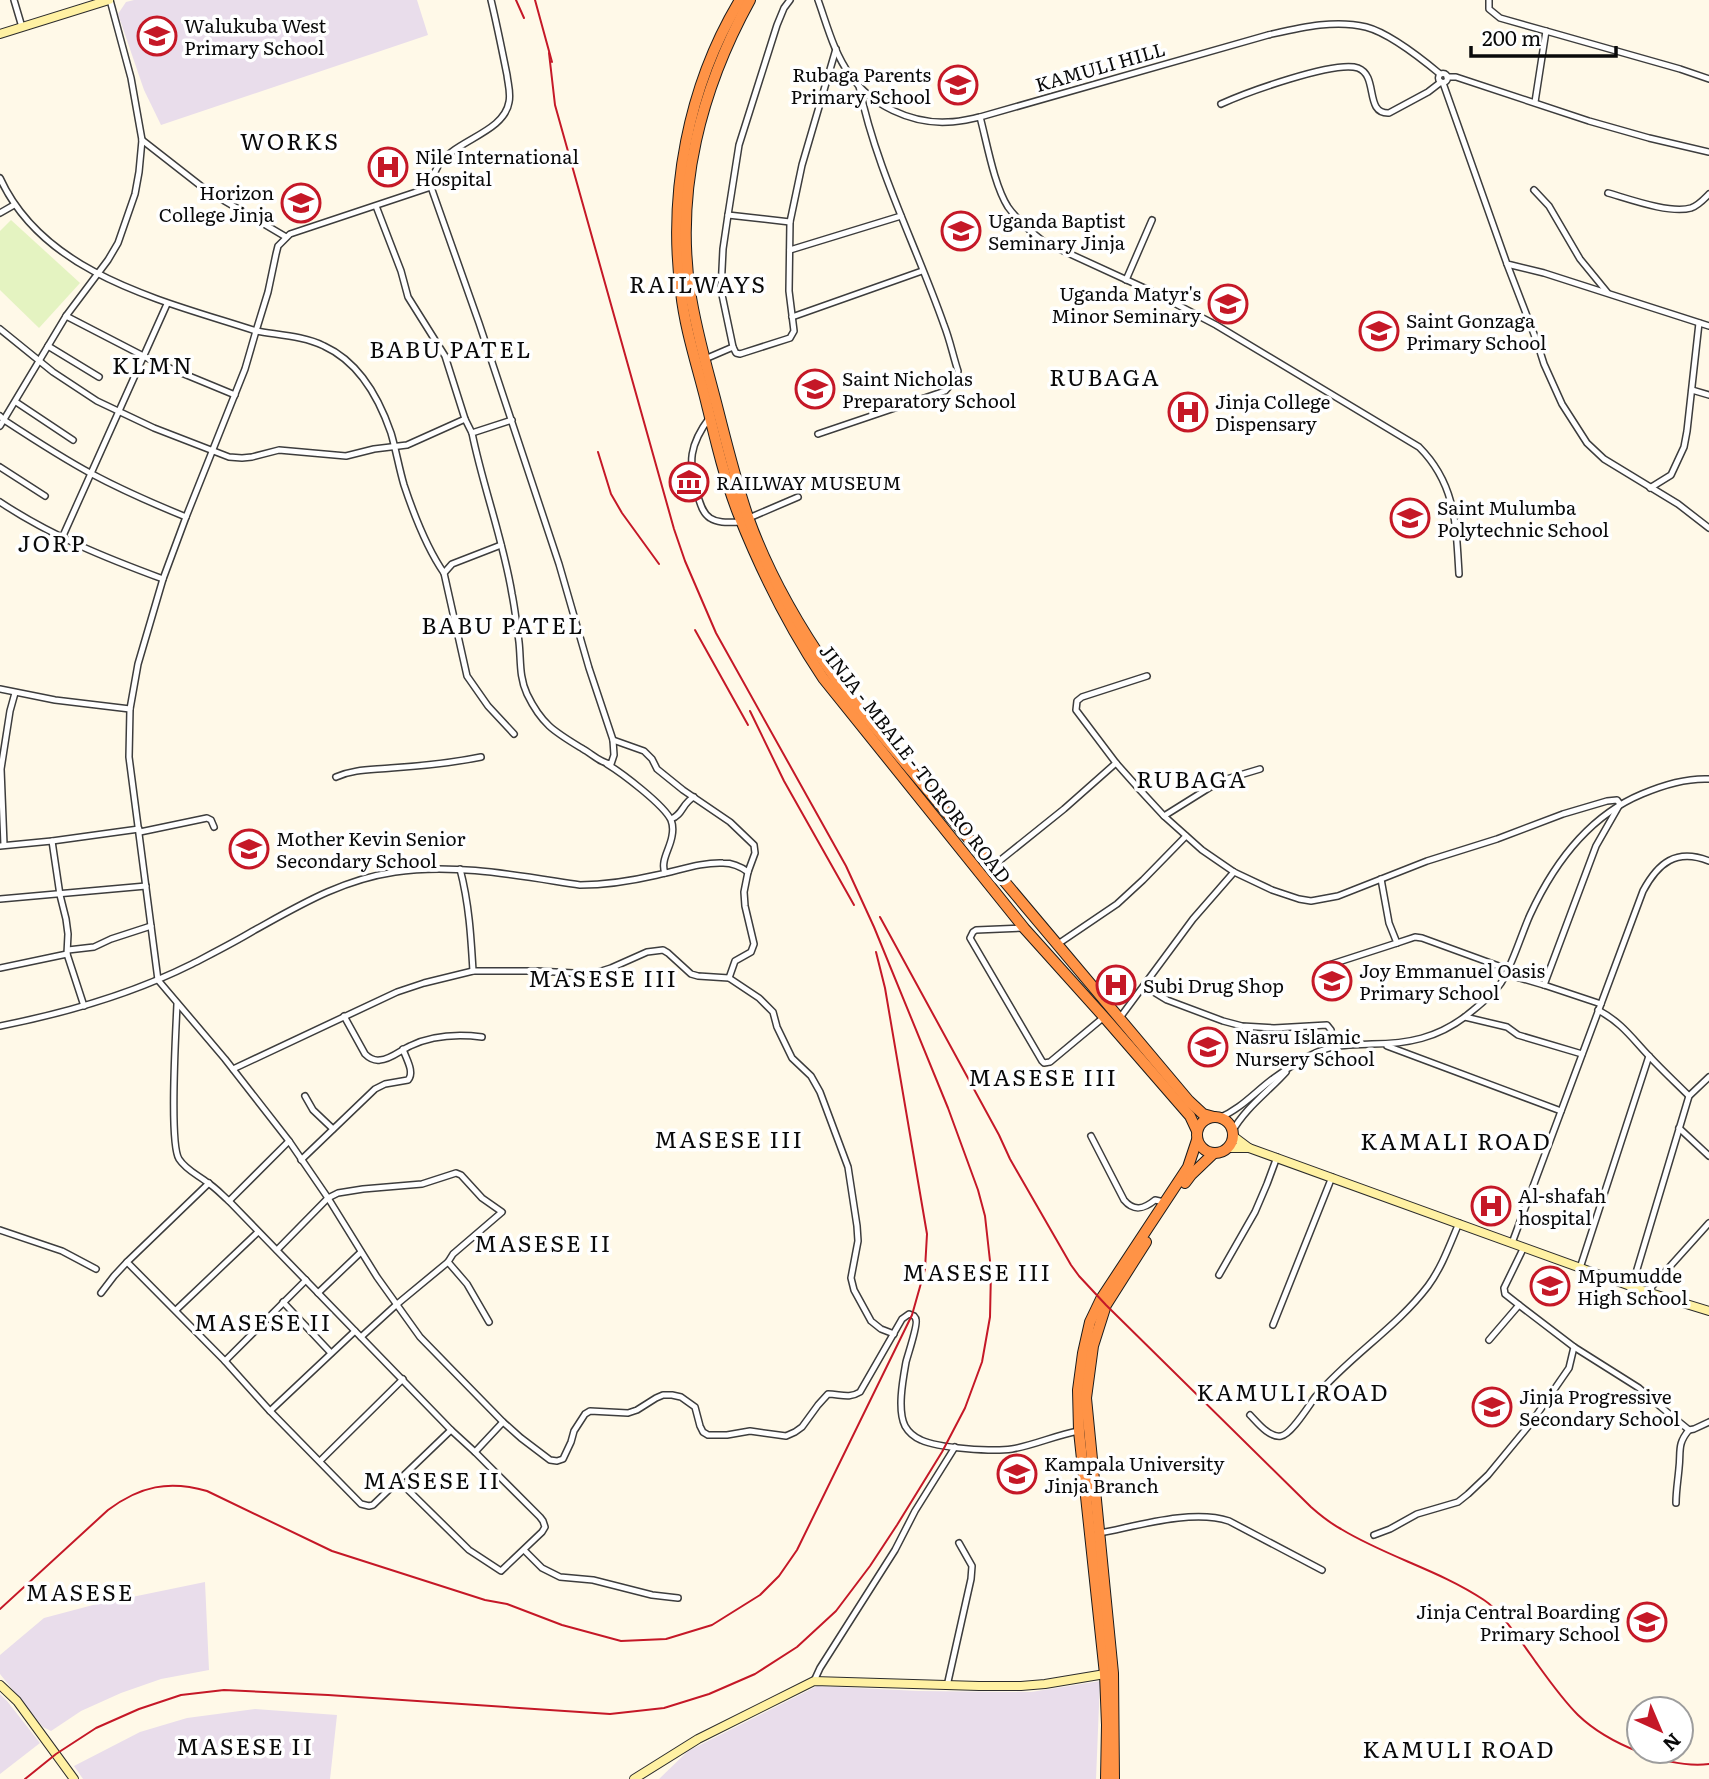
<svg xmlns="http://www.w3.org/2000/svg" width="1709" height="1779" font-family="Literata,serif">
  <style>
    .industrial { fill: #e9ddeb }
    .pitch { fill: #e4f3c1 }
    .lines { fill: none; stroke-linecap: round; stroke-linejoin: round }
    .street-casing { stroke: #3d3d3d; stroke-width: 8 }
    .secondary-casing { stroke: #2c2c2c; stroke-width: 10 }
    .highway-casing { stroke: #1b1b1b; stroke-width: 12 }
    .street { stroke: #fff; stroke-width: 5 }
    .secondary { stroke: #fff1a3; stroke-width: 8 }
    .highway { stroke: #ff9346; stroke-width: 10 }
    .rail { stroke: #c51827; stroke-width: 2 }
    .labels { text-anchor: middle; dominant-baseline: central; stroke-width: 7; stroke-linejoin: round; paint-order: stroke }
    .poi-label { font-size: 19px; fill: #0a0a0a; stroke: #fff; text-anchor: start }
    .street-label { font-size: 19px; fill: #0a0a0a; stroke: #fff }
    .quarter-label { font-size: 23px; letter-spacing: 2px; fill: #0a0a0a; stroke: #fff }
  </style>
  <rect width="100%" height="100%" fill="#fff9e8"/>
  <g class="industrial">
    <polygon points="134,0 417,0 428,35 161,125 144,90 118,14 126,2"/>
    <polygon points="205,1582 209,1670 161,1679 121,1693 81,1711 51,1731 43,1727 0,1674 0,1655 44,1618 93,1605"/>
    <polygon points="1100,1681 1096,1779 659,1779 688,1751 817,1686 919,1691 1031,1692"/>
    <polygon points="0,1694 7,1701 40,1743 0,1774"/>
    <polygon points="255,1709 337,1715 330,1779 83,1779 74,1766 140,1732 187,1718"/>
  </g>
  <polygon class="pitch" points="11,220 80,283 39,328 0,290 0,231"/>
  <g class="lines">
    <defs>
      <g id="street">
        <polyline points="14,0 22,27"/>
        <path d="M 491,0 C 497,25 502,50 507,75 C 508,84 511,93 509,102 C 504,133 454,140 438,166 C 434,173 432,180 431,187 L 479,323 L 559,564 L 589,668 L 613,740 L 614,755 L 611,764 C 600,763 592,754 583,749 C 555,732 542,725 527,694 C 519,677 521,660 519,642 C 517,626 515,609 512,594 C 503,539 483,487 472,433 L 512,420"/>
        <polyline points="790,0 784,8 777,25 739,145 728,215 723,249 721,290 733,347 736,353 740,354 790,338 794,331 789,291 790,222 802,165 836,49"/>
        <path d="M 818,0 C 827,25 834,53 850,75 C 871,105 911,124 948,122 C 959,122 970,119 980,117 L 1268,35 C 1299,28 1334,19 1366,27 C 1389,33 1422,59 1440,74"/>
        <polyline points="1489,0 1489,9 1500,18 1546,31"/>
        <circle cx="1443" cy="78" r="4.5"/>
        <polyline points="1447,77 1456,77 1589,121 1649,138 1709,152"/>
        <polyline points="1443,83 1507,264 1544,273 1709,326"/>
        <polyline points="1535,102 1546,31 1680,69 1709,79"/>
        <path d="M 1221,104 C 1245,93 1335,60 1358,68 C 1379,76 1364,114 1389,113 L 1428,92 L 1441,82"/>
        <path d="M 980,117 C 987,143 994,185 1008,207 C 1018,221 1031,232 1044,242 L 1153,292 L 1216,325 L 1419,447 C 1456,484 1456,525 1459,574"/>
        <polyline points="142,140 206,190 286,237"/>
        <path d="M 0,178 C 44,275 164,301 256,331 L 245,369 L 186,517 L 163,579 L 138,664 L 130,709 L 129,757 L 158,980 L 225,1059 L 289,1141 L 328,1198 L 377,1277 L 420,1337 L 503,1422 L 521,1438 L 550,1460 L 557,1461 L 563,1459 L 571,1442 L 574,1431 L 585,1414 L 590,1411 L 628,1413 L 637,1410 L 656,1398 L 663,1395 L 672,1395 L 681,1397 L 695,1407 L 700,1426 L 703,1432 L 708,1435 L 727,1435 L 750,1431 L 786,1436 L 795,1432 L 802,1427 L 818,1405 L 828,1394 C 840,1394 849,1399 860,1392 L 902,1319 L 909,1314 L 914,1316 C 915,1317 916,1319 916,1320 C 918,1325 908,1354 906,1362 C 903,1379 897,1410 905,1426 C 909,1433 914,1437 921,1440 C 938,1448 993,1452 1012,1449 C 1035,1445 1056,1435 1079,1431"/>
        <path d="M 431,187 L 290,234 L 278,246 L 276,254 L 268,292 L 256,331 C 278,335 304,336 324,346 C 359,362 379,398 391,433 C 396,450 399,468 404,485 C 414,515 426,547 444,573"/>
        <polyline points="1534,190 1549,206 1580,259 1607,292"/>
        <path d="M 1608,193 C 1629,199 1670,214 1691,208 C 1699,205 1704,199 1709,194"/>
        <polyline points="376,206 401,271 408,297 445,356 465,419 472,433"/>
        <polyline points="0,213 14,205"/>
        <polyline points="728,215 790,222"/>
        <polyline points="790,250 901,216"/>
        <polyline points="1507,264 1537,342 1544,364 1562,404 1587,443 1604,459 1678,504 1709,528"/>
        <polyline points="1126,280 1152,220"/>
        <polyline points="66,316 155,362 235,395"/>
        <polyline points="792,317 922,271"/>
        <polyline points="0,329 53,372 97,401 154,428 229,457 242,458 252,457 279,450 346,456 374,449 407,445 465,419"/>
        <polyline points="48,346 99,377"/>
        <polyline points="705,359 733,347"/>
        <polyline points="1692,390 1709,395"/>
        <polyline points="16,402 73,440"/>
        <path d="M 0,416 L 4,420 C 33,439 62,458 92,474 C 122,490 154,504 186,517"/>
        <path d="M 710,417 C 689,445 688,462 697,494 C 700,502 702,513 710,518 C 719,524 731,522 742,522"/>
        <polyline points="0,426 66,316 108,260 118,243 135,194 139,172 142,140 131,78 110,0"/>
        <path d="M 818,434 L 945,391 L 956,379 L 958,371 C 953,356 950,340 944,325 C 916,245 876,169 859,86"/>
        <polyline points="0,467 45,496"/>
        <polyline points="1650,488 1671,475 1684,447 1687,431 1699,323"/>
        <path d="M 0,502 C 51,536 106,558 163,579"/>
        <polyline points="749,518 798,497"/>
        <polyline points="62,538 167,304"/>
        <polyline points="501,545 452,564 444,573 467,676 488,706 514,734"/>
        <polyline points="1147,676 1082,697 1077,701 1076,710 1116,763 1140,790 1164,816 1202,850 1234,872 1272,890 1299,899 1311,901 1338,896 1427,861 1497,839 1563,814 1607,801 1617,800 1620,804 1596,846 1544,985"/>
        <polyline points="0,689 55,700 130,709"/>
        <polyline points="613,740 644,751 652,759 657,769 683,790 730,822 754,845 755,853 748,872 744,892 745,906 754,944 751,952 735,961 729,978"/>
        <path d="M 607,764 C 622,773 664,805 671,820 C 673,825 673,831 672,836 C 670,849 660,861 665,873"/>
        <path d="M 336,777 C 354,769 372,770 391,768 C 421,766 452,763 481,757"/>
        <polyline points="1164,816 1220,781 1260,769"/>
        <path d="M 671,819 C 683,815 682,803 694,797"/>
        <polyline points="140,832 207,818 211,820 214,827"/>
        <polyline points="52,841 60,895 66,919 68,934 67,954 84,1006"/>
        <polyline points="4,845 1,769 10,711 15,693"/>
        <polyline points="0,846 52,841 139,829"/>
        <polyline points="993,866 1064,809 1116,763"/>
        <path d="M 460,869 C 469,903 471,937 473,971"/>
        <polyline points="1381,879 1389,923 1397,943"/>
        <polyline points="0,899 146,886"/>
        <polyline points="1024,928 976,930 973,932 970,938 1042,1061 1044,1063 1050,1062 1104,1017"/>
        <polyline points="1058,944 1117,904 1143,880 1186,836"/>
        <polyline points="68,950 94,947 111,939 151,926"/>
        <polyline points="1329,965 1397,943 1415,937 1422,938 1507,969"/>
        <polyline points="0,968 67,954"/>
        <polyline points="1506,974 1544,985 1601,1004"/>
        <polyline points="1144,986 1167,1000 1223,1021 1242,1026 1274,1028 1327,1025 1331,1030 1333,1047"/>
        <path d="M 177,1004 C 176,1030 169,1143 179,1159 C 186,1170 198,1175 208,1183 C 216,1188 222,1195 229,1201 L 451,1430 L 475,1452 L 540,1517 L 543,1521 L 545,1527 L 542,1532 L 501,1571 L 469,1550 L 399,1481"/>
        <path d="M 1598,1010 C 1622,1023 1631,1037 1649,1056 C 1662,1070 1676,1083 1689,1096"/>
        <path d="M 344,1016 L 365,1054 C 369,1058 373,1061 380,1060 C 390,1060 401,1050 410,1046 C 433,1035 458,1034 482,1037"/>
        <polyline points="1465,1017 1507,1027 1518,1035 1582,1054"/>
        <polyline points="1119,1019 1193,919 1234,872"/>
        <path d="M 0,1026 C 66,1013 132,994 192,964 C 213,953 233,943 253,931 C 300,905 341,880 395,872 C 456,863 520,876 580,885 C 606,885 631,881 657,875 C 678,871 701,862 723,863 C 733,863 740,866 748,872"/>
        <polyline points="1387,1046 1561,1111"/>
        <polyline points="233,1069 397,992 424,983 473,971 537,971 592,974 611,968 647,952 663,950 668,953 691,974 698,976 729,978 759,998 773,1012 777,1027 792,1058 811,1076 820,1092 848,1167 857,1226 858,1241 851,1278 854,1290 871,1321 881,1329 894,1334"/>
        <polyline points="305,1096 313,1110 333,1129"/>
        <path d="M 1219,1118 C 1241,1109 1256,1091 1274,1078 C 1288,1068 1305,1057 1320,1051 C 1337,1044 1354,1045 1372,1044 C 1408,1044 1437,1038 1466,1016 C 1478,1006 1492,996 1501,983 C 1512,966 1521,935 1530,915 C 1554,863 1589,816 1642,794 C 1663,785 1686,778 1709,779"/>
        <polyline points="1679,1128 1709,1156"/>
        <path d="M 1232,1132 C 1245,1108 1268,1092 1286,1072"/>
        <path d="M 1091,1136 L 1124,1200 C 1134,1212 1144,1209 1155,1200 L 1164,1202"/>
        <path d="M 301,1160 L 375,1089 L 385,1084 L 408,1080 C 415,1072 406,1059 403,1049"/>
        <polyline points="209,1183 127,1262 225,1361 270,1411 361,1504 369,1506 373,1505 451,1430"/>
        <polyline points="229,1201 289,1141"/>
        <polyline points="0,1230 62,1251 96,1269"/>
        <path d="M 1512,1243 L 1643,891 C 1658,863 1676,848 1709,861"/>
        <polyline points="277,1250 328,1198 338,1193 363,1189 422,1184 456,1173 461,1175 482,1198 502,1212 453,1254 448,1262 396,1305 361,1337"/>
        <polyline points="448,1262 467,1284 489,1322"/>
        <polyline points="1580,1268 1649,1056"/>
        <polyline points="1219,1275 1255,1212 1267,1184 1277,1157"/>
        <polyline points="1632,1286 1689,1096 1709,1077"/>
        <polyline points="1647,1292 1709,1223"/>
        <polyline points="101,1293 114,1276 127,1262"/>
        <polyline points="318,1293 361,1252"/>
        <polyline points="283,1302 331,1353"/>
        <polyline points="176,1310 258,1232"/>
        <polyline points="1273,1325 1332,1177"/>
        <polyline points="1489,1340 1519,1305 1505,1294 1504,1288 1524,1247"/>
        <polyline points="1574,1347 1639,1388 1656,1403 1689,1430 1694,1429 1709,1422"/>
        <polyline points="225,1361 306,1280"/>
        <polyline points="270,1411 355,1331"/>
        <path d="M 1250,1415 C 1257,1422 1269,1438 1281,1436 C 1291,1435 1309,1405 1316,1396 C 1350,1356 1396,1328 1428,1286 C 1442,1267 1450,1244 1459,1223"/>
        <polyline points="475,1452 503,1422"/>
        <polyline points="320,1461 403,1379"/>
        <path d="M 1676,1503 C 1676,1491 1678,1480 1679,1468 C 1681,1451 1677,1444 1689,1430"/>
        <path d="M 1100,1533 C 1137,1526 1192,1509 1229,1521 L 1322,1570"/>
        <polyline points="1374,1535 1390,1529 1417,1514 1458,1502 1468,1494 1488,1475 1531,1423 1569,1368 1574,1347 1519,1305"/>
        <polyline points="524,1550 542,1568 560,1577 593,1580 652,1595 678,1598"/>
        <polyline points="814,1681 820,1668 895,1550 915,1511 955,1447"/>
        <polyline points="947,1686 971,1579 972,1566 959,1543"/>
      </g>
      <g id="secondary">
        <polyline points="0,34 109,0"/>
        <polyline points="1233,1136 1249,1148 1647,1292 1709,1311"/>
        <polyline points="1227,1148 1249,1148"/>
        <polyline points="0,1685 17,1701 74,1779"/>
        <polyline points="634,1779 698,1739 814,1681 979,1686 1021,1686 1045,1684 1105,1674"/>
      </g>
      <g id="highway">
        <path d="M 740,0 C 688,86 668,193 681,292 C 685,329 697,365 706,401 C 715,438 724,477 738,513 C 761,571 789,627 823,678 L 1024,928 L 1104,1017 L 1190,1116 L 1197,1131"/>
        <path d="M 750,0 C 701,89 675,189 690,291 C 696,331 708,371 718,410 C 727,445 736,482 748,517 C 767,570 798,625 830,671 C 843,690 858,707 873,725 L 1189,1101 L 1203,1114 L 1214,1117"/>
        <circle cx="1215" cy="1135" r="18"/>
        <polyline points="1185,1183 1191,1175 1214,1153"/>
        <polyline points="1106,1779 1107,1725 1105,1674 1079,1431 1078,1390 1083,1353 1090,1322 1101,1299 1188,1167 1197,1140"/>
        <polyline points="1114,1779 1113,1673 1086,1398 1093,1346 1106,1305 1146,1242"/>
      </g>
    </defs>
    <use href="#street" class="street-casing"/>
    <use href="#secondary" class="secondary-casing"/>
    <use href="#highway" class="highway-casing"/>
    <use href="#street" class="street"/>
    <use href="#secondary" class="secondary"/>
    <use href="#highway" class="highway"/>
    <g class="rail">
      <polyline points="516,0 524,18"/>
      <polyline points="535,0 552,62"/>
      <polyline points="598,452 611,494 622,513 659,564"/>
      <polyline points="695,630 748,725"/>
      <polyline points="750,711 784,781 854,905"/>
      <path d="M 880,917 L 999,1135 L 1010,1159 L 1071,1265 L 1079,1276 L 1106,1305 L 1311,1507 C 1320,1515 1330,1523 1341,1529 C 1387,1557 1439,1570 1484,1600 C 1500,1610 1523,1644 1535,1661 C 1548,1679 1562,1699 1578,1715 C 1607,1743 1668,1769 1709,1764"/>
      <path d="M 0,1609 L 108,1510 C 140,1486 169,1480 207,1491 L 332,1551 L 485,1600 L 507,1604 L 562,1625 L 621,1641 L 666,1639 L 712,1625 L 760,1595 L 779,1576 L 797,1550 L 912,1315 L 925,1269 L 927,1234 L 885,988 L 876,952"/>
      <polyline points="25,1779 56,1754 96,1728 139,1709 181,1695 224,1690 328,1695 610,1714 664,1708 709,1694 755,1674 797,1647 836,1611 870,1566 897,1525 942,1452 965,1408 982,1362 990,1317 991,1270 985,1216 978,1190 948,1108 874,927 846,866 716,633 685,561 674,529 555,105 549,53"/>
    </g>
  </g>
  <defs>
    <symbol id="school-ring" viewBox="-11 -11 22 22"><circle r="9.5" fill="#fff" stroke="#c51827" stroke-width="1.5"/><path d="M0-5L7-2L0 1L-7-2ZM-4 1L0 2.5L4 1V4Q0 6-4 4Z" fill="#c51827"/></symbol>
    <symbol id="hospital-ring" viewBox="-11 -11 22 22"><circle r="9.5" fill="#fff" stroke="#c51827" stroke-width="1.5"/><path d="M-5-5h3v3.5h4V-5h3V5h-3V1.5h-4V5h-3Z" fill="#c51827"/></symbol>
    <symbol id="university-ring" viewBox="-11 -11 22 22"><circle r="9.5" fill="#fff" stroke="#c51827" stroke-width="1.5"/><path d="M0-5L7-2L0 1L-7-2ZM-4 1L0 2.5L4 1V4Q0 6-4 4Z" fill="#c51827"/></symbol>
    <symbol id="museum-ring" viewBox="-11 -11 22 22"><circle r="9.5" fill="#fff" stroke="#c51827" stroke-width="1.5"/><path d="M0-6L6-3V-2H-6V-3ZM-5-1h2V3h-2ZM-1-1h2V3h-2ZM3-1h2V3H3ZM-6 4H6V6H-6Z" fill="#c51827"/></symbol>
  </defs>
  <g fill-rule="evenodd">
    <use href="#school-ring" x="135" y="14" width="44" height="44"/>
    <use href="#school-ring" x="936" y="63" width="44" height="44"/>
    <use href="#hospital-ring" x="366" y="145" width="44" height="44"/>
    <use href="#school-ring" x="279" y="181" width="44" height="44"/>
    <use href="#university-ring" x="939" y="209" width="44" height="44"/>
    <use href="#school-ring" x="1206" y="282" width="44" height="44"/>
    <use href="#school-ring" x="1357" y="309" width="44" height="44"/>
    <use href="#school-ring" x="793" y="367" width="44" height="44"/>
    <use href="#hospital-ring" x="1166" y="390" width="44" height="44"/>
    <use href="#museum-ring" x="667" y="460" width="44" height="44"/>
    <use href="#school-ring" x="1388" y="496" width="44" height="44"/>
    <use href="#school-ring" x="227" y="827" width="44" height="44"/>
    <use href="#school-ring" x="1310" y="959" width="44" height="44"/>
    <use href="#hospital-ring" x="1094" y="963" width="44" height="44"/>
    <use href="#school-ring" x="1186" y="1025" width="44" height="44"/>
    <use href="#hospital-ring" x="1469" y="1184" width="44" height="44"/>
    <use href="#school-ring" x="1528" y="1264" width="44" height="44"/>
    <use href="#school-ring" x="1470" y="1385" width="44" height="44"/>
    <use href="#university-ring" x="995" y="1452" width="44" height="44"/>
    <use href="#school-ring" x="1625" y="1600" width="44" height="44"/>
  </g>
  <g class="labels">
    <g class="poi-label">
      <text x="184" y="25">Walukuba West<tspan x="184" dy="22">Primary School</tspan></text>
      <text x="931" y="74" text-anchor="end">Rubaga Parents<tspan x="931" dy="22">Primary School</tspan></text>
      <text x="415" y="156">Nile International<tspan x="415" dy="22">Hospital</tspan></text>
      <text x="274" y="192" text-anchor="end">Horizon<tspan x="274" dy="22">College Jinja</tspan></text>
      <text x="988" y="220">Uganda Baptist<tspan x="988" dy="22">Seminary Jinja</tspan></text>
      <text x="1201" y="293" text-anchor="end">Uganda Matyr's<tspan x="1201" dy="22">Minor Seminary</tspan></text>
      <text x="1406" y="320">Saint Gonzaga<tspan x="1406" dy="22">Primary School</tspan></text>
      <text x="842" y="378">Saint Nicholas<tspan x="842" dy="22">Preparatory School</tspan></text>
      <text x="1215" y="401">Jinja College<tspan x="1215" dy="22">Dispensary</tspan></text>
      <text x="716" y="482">RAILWAY MUSEUM</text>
      <text x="1437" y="507">Saint Mulumba<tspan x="1437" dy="22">Polytechnic School</tspan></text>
      <text x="276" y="838">Mother Kevin Senior<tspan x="276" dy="22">Secondary School</tspan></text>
      <text x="1359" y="970">Joy Emmanuel Oasis<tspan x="1359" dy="22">Primary School</tspan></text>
      <text x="1143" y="985">Subi Drug Shop</text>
      <text x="1235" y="1036">Nasru Islamic<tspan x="1235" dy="22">Nursery School</tspan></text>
      <text x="1518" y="1195">Al-shafah<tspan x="1518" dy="22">hospital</tspan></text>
      <text x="1577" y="1275">Mpumudde<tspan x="1577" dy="22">High School</tspan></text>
      <text x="1519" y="1396">Jinja Progressive<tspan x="1519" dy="22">Secondary School</tspan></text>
      <text x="1044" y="1463">Kampala University<tspan x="1044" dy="22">Jinja Branch</tspan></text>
      <text x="1620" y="1611" text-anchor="end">Jinja Central Boarding<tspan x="1620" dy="22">Primary School</tspan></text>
    </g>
    <g class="street-label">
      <text transform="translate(1100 66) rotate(-16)">KAMULI HILL</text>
      <text transform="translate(916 763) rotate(52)">JINJA - MBALE - TORORO ROAD</text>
    </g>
    <g class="quarter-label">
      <text x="290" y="140">WORKS</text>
      <text x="698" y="283">RAILWAYS</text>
      <text x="451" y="348">BABU PATEL</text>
      <text x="153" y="364">KLMN</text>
      <text x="1105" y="376">RUBAGA</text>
      <text x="52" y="542">JORP</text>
      <text x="503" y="624">BABU PATEL</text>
      <text x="1192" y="778">RUBAGA</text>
      <text x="603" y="977">MASESE III</text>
      <text x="1043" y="1076">MASESE III</text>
      <text x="729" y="1138">MASESE III</text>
      <text x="1456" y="1140">KAMALI ROAD</text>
      <text x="543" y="1242">MASESE II</text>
      <text x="977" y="1271">MASESE III</text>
      <text x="263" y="1321">MASESE II</text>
      <text x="1293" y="1391">KAMULI ROAD</text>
      <text x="432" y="1479">MASESE II</text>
      <text x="80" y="1591">MASESE</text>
      <text x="245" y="1745">MASESE II</text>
      <text x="1459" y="1748">KAMULI ROAD</text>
    </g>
  </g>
  <g transform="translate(1660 1730) rotate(136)"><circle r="33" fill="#ffffff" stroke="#9d9d9d" stroke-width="2"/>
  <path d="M0-5L12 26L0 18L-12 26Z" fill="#c51827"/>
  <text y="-10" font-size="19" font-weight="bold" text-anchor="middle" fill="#0a0a0a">N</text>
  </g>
  <path d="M1471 46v10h145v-10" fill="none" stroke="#0a0a0a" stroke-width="3.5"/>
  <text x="1482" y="46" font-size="21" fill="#0a0a0a" stroke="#ffffff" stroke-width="5" paint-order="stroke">200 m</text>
</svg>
